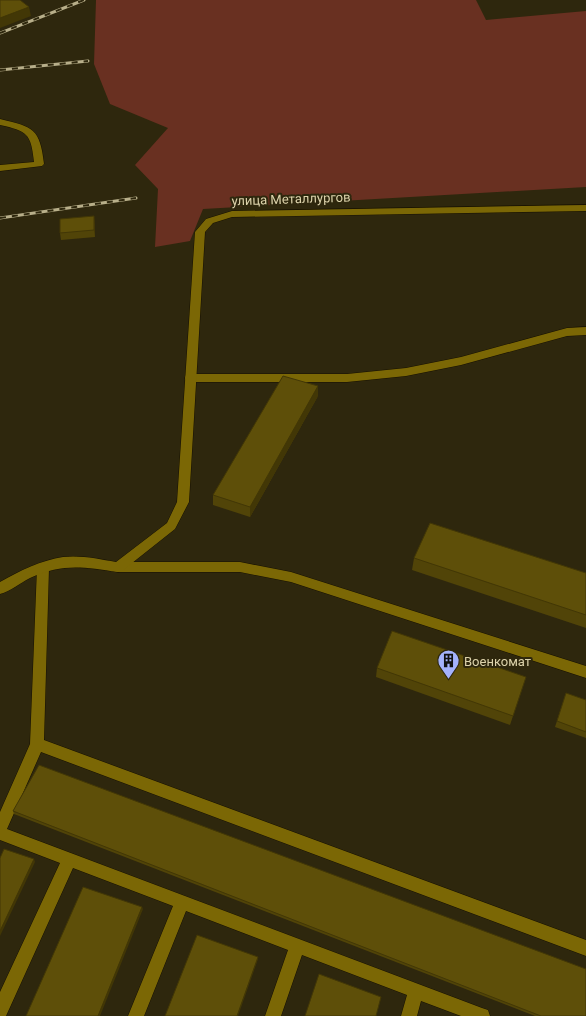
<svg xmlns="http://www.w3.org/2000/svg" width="586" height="1016" font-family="Roboto,sans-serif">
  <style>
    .green { fill: #693021 }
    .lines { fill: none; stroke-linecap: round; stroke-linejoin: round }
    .service-casing { stroke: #161000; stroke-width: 1 }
    .tertiary-casing { stroke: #161000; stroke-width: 1 }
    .service { fill: #7b6705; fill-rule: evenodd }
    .tertiary { fill: #7b6705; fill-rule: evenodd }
    .rail-casing { stroke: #b8af8a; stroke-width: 3 }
    .rail { stroke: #2e270d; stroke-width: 2; stroke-dasharray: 6; stroke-linecap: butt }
    .wall { fill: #514408 }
    .shaded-wall { fill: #423706 }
    .building { fill: #5e4f09; stroke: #423706 }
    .labels { text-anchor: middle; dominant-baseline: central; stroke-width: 4; stroke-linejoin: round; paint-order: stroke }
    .street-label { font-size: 13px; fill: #ddd3ac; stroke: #2e270d }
    .poi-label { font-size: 13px; fill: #ddd3ac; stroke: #2e270d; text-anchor: start }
  </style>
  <rect width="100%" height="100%" fill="#2e270d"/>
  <polygon class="green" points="96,0 476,0 486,20 586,11 586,187 203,209 190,241 155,247 158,189 135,165 168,128 110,104 94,64"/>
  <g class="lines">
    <defs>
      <g id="service">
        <path d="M 0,119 C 33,127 40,128 44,164 L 42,166 L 0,171 L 0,165 L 34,162 C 31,133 27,131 0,125 Z"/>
        <polygon points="586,327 586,335 567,336 461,365 406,376 347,382 190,382 186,381 185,378 186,375 190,374 347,374 406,368 461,357 567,328"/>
        <polygon points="118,562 240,562 291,572 586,666 586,678 291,582 240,572 118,572 114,571 112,567 114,563"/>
        <polygon points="43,563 47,564 49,568 44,740 586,940 586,956 41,752 7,829 482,1008 488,1010 490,1016 461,1016 421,1001 417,1016 401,1016 407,995 302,955 281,1016 265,1016 288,950 186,911 144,1016 128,1016 173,906 73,868 6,1016 0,1016 0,992 60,863 0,840 0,812 30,744 37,568 39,564"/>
      </g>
      <path id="tertiary" d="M 586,205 L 586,211 L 232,217 L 213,223 L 205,232 L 189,502 L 175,529 L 122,571 L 118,572 C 83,567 63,563 30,578 C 20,583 11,591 0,594 L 0,582 C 19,571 42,560 63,557 C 81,555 99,559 116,562 L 167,523 L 177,502 L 195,232 L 206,219 L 232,211 Z"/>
    </defs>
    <use href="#service" class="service-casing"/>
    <use href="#tertiary" class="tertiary-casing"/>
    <use href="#service" class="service"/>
    <use href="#tertiary" class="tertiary"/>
    <defs>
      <g id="rail">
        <polyline points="0,33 84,0"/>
        <polyline points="0,70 88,61"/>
        <polyline points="0,218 136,198"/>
      </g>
    </defs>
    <use href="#rail" class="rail-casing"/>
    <use href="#rail" class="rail"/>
  </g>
  <g class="wall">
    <polygon points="95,224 95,237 61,240 60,233"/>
    <polygon points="318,396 250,517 213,505 213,495"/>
    <polygon points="414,558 586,573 586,628 412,570"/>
    <polygon points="377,668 526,677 510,725 376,677"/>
    <polygon points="566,693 586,700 586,738 555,727"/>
    <polygon points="13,811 586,1016 535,1016 14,814"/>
  </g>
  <g class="shaded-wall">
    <polygon points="29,7 31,16 0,28 0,18"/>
    <polygon points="94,216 95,224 95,237 94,230"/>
    <polygon points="318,386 318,396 250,517 250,507"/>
    <polygon points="34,859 35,862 0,936 0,931"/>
    <polygon points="142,907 143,909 100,1016 98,1016"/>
    <polygon points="258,957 258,959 238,1016 237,1016"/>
  </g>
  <g class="building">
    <polygon points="0,0 20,0 29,7 0,18"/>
    <polygon points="94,216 94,230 60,233 60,219"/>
    <polygon points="283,376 318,386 250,507 213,495"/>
    <polygon points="430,523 586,573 586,615 414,558"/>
    <polygon points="392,631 526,677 513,716 377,668"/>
    <polygon points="566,693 586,700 586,732 557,721"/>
    <polygon points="39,765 586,969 586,1016 541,1016 13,811"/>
    <polygon points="4,849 34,859 0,931 0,858"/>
    <polygon points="83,887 142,907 98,1016 26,1016"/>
    <polygon points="197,935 258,957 237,1016 165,1016"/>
    <polygon points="319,974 381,997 376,1016 305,1016"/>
  </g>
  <defs>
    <symbol id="building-pin" viewBox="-11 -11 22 30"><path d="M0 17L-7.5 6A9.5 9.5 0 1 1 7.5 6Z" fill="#a4b2fc" stroke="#2e270d"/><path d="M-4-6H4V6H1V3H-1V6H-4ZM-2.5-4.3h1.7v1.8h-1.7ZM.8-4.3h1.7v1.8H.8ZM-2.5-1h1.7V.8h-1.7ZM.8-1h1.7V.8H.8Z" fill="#111"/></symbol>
  </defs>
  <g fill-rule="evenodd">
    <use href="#building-pin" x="436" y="648" width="25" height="34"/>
  </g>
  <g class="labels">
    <g class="street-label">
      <text transform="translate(291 199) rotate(-2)">улица Металлургов</text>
    </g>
    <g class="poi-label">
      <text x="464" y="661">Военкомат</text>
    </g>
  </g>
</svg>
